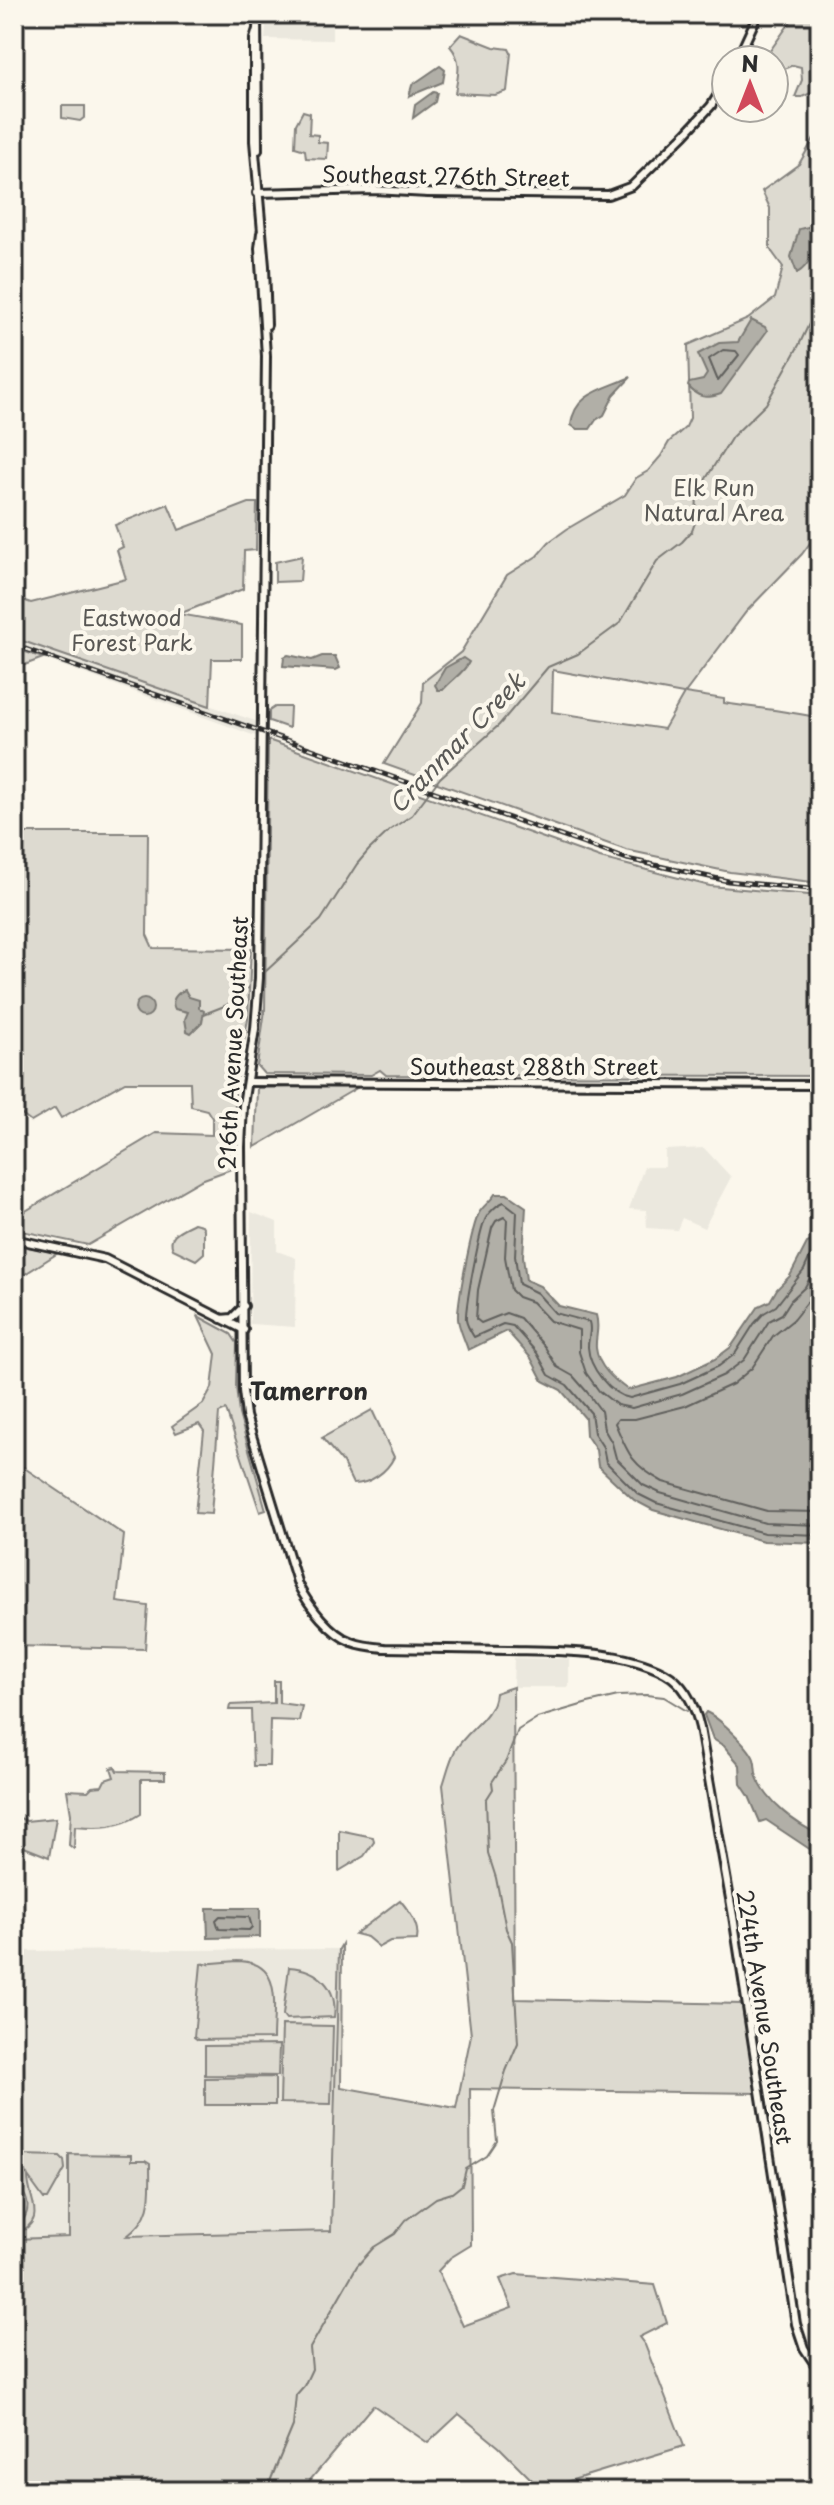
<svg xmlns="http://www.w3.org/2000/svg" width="834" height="2505" font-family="'Playpen Sans',sans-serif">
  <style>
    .built { fill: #ebe8de }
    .green { fill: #dddad0; stroke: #84827e; stroke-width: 2; fill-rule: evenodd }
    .water { fill: #b1afa7; stroke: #7b7a75; stroke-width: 2 }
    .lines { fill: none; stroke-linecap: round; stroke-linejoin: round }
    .shore { stroke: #61605d; stroke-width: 2 }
    .stream { stroke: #7b7a75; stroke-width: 2 }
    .minor-casing { stroke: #2b2b2b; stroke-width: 12 }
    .minor { stroke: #fbf7ec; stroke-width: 6 }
    .rail-casing { stroke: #2b2b2b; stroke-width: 5 }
    .rail { stroke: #fbf7ec; stroke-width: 2; stroke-dasharray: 6; stroke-linecap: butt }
    .labels { text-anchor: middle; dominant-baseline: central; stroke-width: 8; stroke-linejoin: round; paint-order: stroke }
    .street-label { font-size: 22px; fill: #2b2b2b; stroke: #fbf7ec }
    .park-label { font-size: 22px; fill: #585754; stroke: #fbf7ec }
    .water-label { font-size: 24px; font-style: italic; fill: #5a5956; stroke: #fbf7ec }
    .neighbourhood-label { font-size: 24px; font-weight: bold; fill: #2b2b2b; stroke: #fbf7ec }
  </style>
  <rect width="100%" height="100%" fill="#fbf7ec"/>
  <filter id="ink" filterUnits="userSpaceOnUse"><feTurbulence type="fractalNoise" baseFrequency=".0125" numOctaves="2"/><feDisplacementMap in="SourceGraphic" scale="16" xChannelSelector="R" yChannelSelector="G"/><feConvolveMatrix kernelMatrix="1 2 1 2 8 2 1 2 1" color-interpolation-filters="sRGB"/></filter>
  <g filter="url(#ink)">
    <g class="built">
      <polygon points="267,14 332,14 332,40 265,39"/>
      <polygon points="14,638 261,723 261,738 14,648"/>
      <polygon points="704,1148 731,1177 704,1228 682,1218 677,1230 647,1228 646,1210 629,1209 644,1167 665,1167 665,1150"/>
      <polygon points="251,1212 277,1222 277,1251 296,1258 295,1327 250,1324"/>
      <polygon points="514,1658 569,1659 569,1687 513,1687"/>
      <polygon points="339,1949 331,2231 14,2239 14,1951"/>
    </g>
    <g class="green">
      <polygon points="796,14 820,14 820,89 802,97 795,97 802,80 801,67 793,65 777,72 774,71 774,60 767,60 767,55"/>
      <path d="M 461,34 L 494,47 L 509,49 L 511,53 L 507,91 L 495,95 L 455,93 C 458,75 463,61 450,46 Z"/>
      <polygon points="62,106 85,106 85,117 80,121 62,118"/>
      <polygon points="303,111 310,113 309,134 318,135 318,142 328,143 327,159 306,158 305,150 295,147 296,124"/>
      <path d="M 820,128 L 820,529 L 802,554 L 746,612 L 685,693 L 724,699 L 724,703 C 756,708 788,711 820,718 L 820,883 L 730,872 L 626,850 L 384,764 L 422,703 L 423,682 L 461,652 L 507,575 L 537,556 L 549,542 L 567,529 L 625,495 L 636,478 L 648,471 L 661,456 L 669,442 L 686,427 L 690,418 L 688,345 L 748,319 L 775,298 L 783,267 L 770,249 L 770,208 L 762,191 L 799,164 ZM 553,670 L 683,694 L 684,694 L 664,729 L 552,712 Z"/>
      <polygon points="249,503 257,503 256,550 244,551 243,589 179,614 242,625 242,659 212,659 210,706 14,638 15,588 22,600 31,603 126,579 117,550 123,547 115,525 168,504 179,530"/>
      <polygon points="302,556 300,581 275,582 275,562"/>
      <polygon points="14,648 43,658 14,669"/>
      <polygon points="275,707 290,707 289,728 269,721 269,711"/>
      <polygon points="268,740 600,858 710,886 820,896 820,1076 386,1075 380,1070 371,1075 264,1074 257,1066 265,1010"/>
      <polygon points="14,833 148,833 147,935 153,948 251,949 248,1019 235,1090 234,1168 201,1180 88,1245 17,1230 14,1218 156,1133 212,1135 212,1118 207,1110 191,1106 190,1082 125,1082 61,1118 55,1108 31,1122 14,1109"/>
      <polygon points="362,1085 255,1147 257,1088"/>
      <path d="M 194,1223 L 202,1225 L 204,1229 L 204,1253 L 196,1260 L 173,1249 C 166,1234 183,1229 194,1223 Z"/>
      <polygon points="14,1244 58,1253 14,1281"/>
      <polygon points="198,1316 231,1334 237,1343 236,1386 239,1414 266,1510 260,1512 226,1410 219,1413 211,1514 195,1513 204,1431 199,1424 176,1433 172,1426 203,1404 212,1388 216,1354"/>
      <path d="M 372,1410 L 394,1457 C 387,1472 370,1484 353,1484 L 343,1463 L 322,1438 Z"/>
      <polygon points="14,1461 124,1535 117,1602 148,1606 145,1649 14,1646"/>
      <polygon points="274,1681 279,1681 279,1703 302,1706 299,1721 270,1720 269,1766 253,1766 251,1710 229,1710 230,1705 274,1703"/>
      <path d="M 513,1687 L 515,1999 L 743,2004 L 753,2046 L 759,2093 L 470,2089 L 471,2245 L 450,2258 L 438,2271 L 463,2326 L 512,2308 L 500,2279 L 516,2274 L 655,2285 L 667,2323 L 639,2337 L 645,2345 L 684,2446 L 566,2482 L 555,2491 L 543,2491 L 499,2447 L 459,2414 L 428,2443 L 373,2405 L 301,2491 L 14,2491 L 14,2239 L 69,2237 L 69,2154 L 131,2155 L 131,2161 L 145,2161 L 150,2164 C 150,2195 154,2216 127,2236 L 331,2231 L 339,1949 L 342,1944 L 341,2087 L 456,2108 L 471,2035 L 443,1785 C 447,1773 450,1759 456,1749 C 469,1728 493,1718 495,1693 Z"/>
      <path d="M 115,1767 L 117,1771 L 165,1772 L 165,1779 L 141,1779 L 141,1814 C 120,1828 99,1828 75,1826 L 74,1849 L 69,1845 L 71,1814 L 67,1790 L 88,1791 L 92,1787 L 102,1786 L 105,1780 L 114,1777 L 111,1768 Z"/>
      <polygon points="14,1815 26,1821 56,1818 49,1857 14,1843"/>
      <polygon points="339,1830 373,1837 374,1842 364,1856 339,1871"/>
      <path d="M 400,1900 C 409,1911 420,1925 417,1940 L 390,1941 L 379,1947 L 367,1937 L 355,1934 Z"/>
      <path d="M 237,1961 C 284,1961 273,2006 273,2039 L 198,2040 L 194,2037 L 201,1964 Z"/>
      <path d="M 289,1967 C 318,1969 338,1987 334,2017 L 286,2019 L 283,2015 Z"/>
      <polygon points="282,2025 333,2026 331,2104 280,2103"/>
      <polygon points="279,2045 278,2076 205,2075 205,2046"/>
      <polygon points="275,2077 275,2105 205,2105 205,2078"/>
      <path d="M 21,2155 L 60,2156 L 64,2160 L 65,2169 L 48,2199 L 44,2199 L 28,2177 C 28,2201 50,2220 14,2235 L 14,2228 C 32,2216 32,2196 14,2185 L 14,2176 L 27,2175 L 21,2166 Z"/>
    </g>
    <g class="water">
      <polygon points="440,66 445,70 443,82 409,96 412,85"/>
      <polygon points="433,92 437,93 435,102 413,118 415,105"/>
      <path d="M 812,226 L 820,228 C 820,243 809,267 797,273 L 791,257 L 799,229 Z"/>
      <path d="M 751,320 L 765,327 L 767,331 L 721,394 C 706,399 698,398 688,386 L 689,383 L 703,380 L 707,374 L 698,354 L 719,343 L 738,342 Z"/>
      <path d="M 631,377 L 614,395 L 604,415 L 596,420 L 590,429 L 577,429 L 571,425 C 574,393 605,389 631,377 Z"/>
      <polygon points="288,655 312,660 322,656 335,656 340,668 336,670 283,666 284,657"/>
      <path d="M 463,658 L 469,662 C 464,673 451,680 443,690 L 438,690 L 435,685 L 445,668 Z"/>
      <path d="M 185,990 L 189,997 L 199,1000 L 199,1008 L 204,1011 L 202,1022 L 191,1033 L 187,1031 L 185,1019 L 188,1012 L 175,1009 C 170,1001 176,993 185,990 Z"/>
      <circle cx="144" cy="1008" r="9"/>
      <path d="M 495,1194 L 507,1194 L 526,1207 L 523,1256 L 526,1280 L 540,1286 L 559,1306 L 596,1315 C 600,1329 595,1336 596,1348 C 598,1367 614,1380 628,1390 L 677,1377 L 715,1359 L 731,1347 L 759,1306 L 770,1301 L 777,1289 L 790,1276 L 807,1243 L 820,1238 L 820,1543 L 763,1541 L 653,1510 L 634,1500 L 598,1466 L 596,1450 L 586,1435 L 585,1418 L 561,1390 L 543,1381 L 531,1358 L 507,1331 L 468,1350 C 465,1340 459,1329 458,1319 C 457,1303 472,1226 479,1213 C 483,1206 490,1202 495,1194 Z"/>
      <path d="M 706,1712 C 718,1717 749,1746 754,1759 C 756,1765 755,1772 757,1777 C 767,1803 796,1824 820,1835 L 820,1856 L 766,1820 L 760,1822 L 749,1796 L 741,1784 L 740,1765 L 724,1746 L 713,1739 L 704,1715 Z"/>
      <polygon points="207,1908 260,1908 260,1937 208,1938"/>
    </g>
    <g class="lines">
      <g class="shore">
        <polygon points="723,350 736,351 739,355 718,381 709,359"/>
        <path d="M 820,1246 L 813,1250 L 804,1270 L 776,1306 L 764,1313 L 754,1324 L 735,1354 L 719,1366 L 680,1384 L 630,1398 C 610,1395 589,1367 588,1347 C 588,1337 592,1331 589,1322 L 555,1313 L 537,1293 L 519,1284 L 515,1256 L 517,1212 L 504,1202 C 498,1204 489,1212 486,1218 C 480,1228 465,1307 466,1320 C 467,1326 471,1332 474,1337 L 503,1324 L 513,1326 L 537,1353 L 549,1375 L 567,1385 L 591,1413 L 594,1433 L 603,1447 L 606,1462 L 638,1494 L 656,1503 L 764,1533 L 820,1535"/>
        <polyline points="820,1259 805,1287 791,1300 782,1314 769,1321 744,1360 724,1375 682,1394 632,1408 617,1405 599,1391 586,1373 579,1352 579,1330 550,1321 532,1302 518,1297 511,1290 505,1257 507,1220 504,1217 496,1221 492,1228 478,1290 476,1319 481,1323 506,1313 520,1318 545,1347 557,1367 573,1376 587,1392 601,1411 604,1429 612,1443 616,1458 643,1485 660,1493 765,1523 820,1525"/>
        <path d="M 820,1286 L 793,1320 L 773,1336 L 752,1368 L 733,1384 L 685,1406 L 635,1419 L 618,1419 L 615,1423 C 628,1454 632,1465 663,1482 L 767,1511 L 820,1512"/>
        <polygon points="220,1916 249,1917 252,1927 249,1930 219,1929 216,1920"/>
      </g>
      <g class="stream">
        <polyline points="264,973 321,920 357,864 369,850 390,830 412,815 440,778 499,725 548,667 578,654 620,623 657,561 682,542 692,531 696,520 697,493 732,437 766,404 799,345 820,301"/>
        <polyline points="204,1014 227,1005 248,988"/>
        <polyline points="266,2491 293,2426 296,2395 304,2386 312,2369 310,2348 357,2266 374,2247 395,2234 406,2220 436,2198 452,2193 462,2185 466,2169 487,2156 497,2141 494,2111 506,2071 518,2043 512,1942 506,1929 496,1878 488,1853 486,1800 493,1789 492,1782 506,1761 518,1730 537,1718 588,1703 618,1696 646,1695 664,1697 687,1711"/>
      </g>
      <defs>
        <g id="minor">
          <polyline points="257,14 258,150"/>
          <polyline points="257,29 254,39 254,141 265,266 267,325"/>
          <polyline points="737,60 758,14"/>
          <polyline points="257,193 374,190 428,193 608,195 632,186 685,134 711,106 726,82"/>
          <path d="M 261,233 L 259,248 L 266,356 L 259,978 L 255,1029 L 243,1105 L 241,1147 L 243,1391 L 246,1416 L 298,1585 C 309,1606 330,1634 352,1642 C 362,1646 374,1647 385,1648 C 426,1649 467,1649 508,1650 C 558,1651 619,1649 665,1673 C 685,1684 695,1706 700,1728 L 733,1916 L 796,2324 L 804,2348 L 820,2372"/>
          <polyline points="247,1082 820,1085"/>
          <polyline points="14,1239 105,1259 244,1330"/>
          <polyline points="221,1319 232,1318 244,1306"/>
        </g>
      </defs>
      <use href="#minor" class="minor-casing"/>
      <use href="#minor" class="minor"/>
      <defs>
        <polyline id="rail" points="14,645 627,859 728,881 820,890"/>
      </defs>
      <use href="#rail" class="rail-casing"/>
      <use href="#rail" class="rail"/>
    </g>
  </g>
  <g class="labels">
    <g class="street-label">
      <text transform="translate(446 175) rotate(1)">Southeast 276th Street</text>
      <text transform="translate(232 1043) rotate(-87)">216th Avenue Southeast</text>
      <text x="534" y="1065">Southeast 288th Street</text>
      <text transform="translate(766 2017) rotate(81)">224th Avenue Southeast</text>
    </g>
    <g class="park-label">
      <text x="714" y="486">Elk Run<tspan x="714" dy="25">Natural Area</tspan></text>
      <text x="132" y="616">Eastwood<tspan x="132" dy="25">Forest Park</tspan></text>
    </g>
    <g class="water-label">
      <text transform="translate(456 742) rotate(-46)">Cranmar Creek</text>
    </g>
    <g class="neighbourhood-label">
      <text x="309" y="1390">Tamerron</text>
    </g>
  </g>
  <rect width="834" height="2505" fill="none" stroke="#fbf7ec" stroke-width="48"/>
  <rect x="24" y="24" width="786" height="2457" fill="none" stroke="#2b2b2b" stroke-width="3" filter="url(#ink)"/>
  <g transform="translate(750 84)"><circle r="38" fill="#fbf7ec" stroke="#a8a59f" stroke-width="2"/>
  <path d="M0-6L14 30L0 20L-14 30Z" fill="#d1495b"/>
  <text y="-12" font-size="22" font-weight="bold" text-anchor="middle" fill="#2b2b2b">N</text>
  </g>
</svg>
